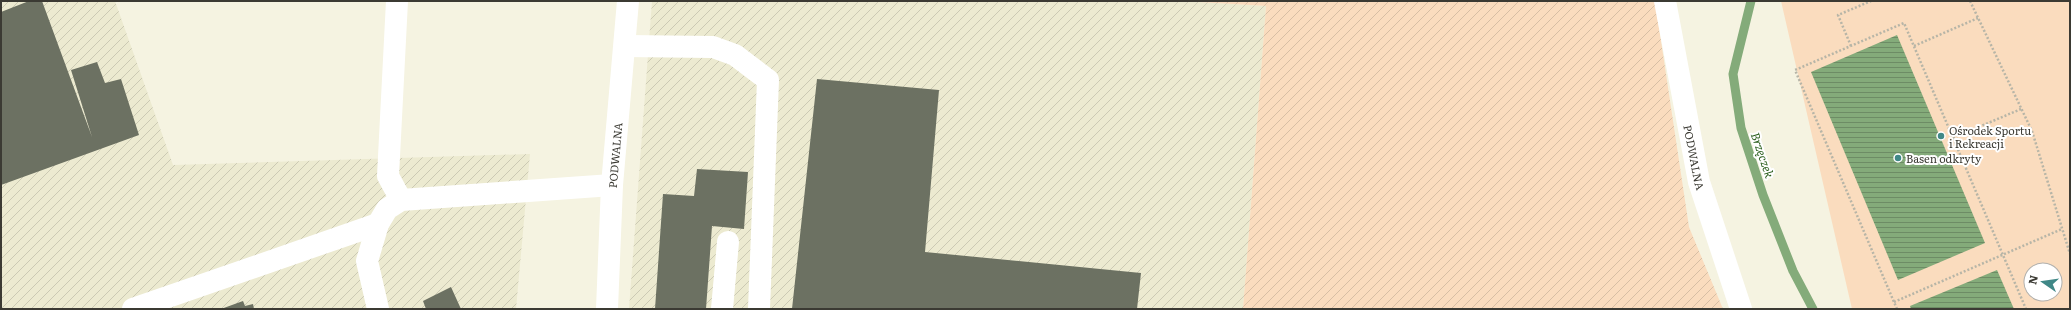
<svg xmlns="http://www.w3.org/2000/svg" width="2071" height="310" font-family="Literata,serif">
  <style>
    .industrial { fill: url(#industrial-furrows) }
    .park { fill: #fadcbe; fill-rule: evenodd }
    .garden { fill: url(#garden-furrows) }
    .water { fill: url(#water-rules) }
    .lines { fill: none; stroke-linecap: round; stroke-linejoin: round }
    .stream { stroke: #84ab7a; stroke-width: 9 }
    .building { fill: #6c7162 }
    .path { stroke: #b7b5a7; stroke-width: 2.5; stroke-dasharray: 2 2; stroke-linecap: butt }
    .minor { stroke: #fff; stroke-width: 22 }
    .poi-dot { fill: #408887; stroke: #fff; stroke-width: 1.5 }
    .labels { text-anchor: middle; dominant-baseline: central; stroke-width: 4; stroke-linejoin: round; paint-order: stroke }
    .poi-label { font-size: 11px; fill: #3b3a33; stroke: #fff; text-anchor: start }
    .street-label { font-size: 11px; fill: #3b3a33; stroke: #fff }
    .water-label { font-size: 12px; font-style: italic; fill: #2b5f1d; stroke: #fff }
  </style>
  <defs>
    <pattern id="industrial-furrows" width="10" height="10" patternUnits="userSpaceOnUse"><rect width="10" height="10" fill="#ecead0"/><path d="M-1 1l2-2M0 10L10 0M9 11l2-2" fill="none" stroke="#cbc9b3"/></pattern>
    <pattern id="garden-furrows" width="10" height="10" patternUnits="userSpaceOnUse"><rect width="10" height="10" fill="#fadcbe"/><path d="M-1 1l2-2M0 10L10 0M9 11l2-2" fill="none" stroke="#d7bea4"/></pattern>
    <pattern id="water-rules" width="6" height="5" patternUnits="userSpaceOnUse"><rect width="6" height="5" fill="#84ab7a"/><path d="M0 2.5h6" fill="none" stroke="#6d8c65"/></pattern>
  </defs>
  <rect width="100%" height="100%" fill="#f5f3e1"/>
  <g class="industrial">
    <polygon points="1,1 115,1 173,165 530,154 516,309 1,309"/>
    <polygon points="652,1 1181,1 1266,6 1243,309 629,309"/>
  </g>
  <path class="park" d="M 1781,1 L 2070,1 L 2070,309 L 1852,309 ZM 2031,270 L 2055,270 L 2055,294 L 2031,294 Z"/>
  <polygon class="garden" points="1181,1 1655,1 1689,227 1723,309 1243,309 1266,6"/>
  <g class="water">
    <polygon points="1897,35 1985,243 1898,280 1811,72"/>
    <polygon points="1997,270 2014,309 1911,309 1910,306"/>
  </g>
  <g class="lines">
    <polyline class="stream" points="1751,1 1733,74 1741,128 1763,195 1793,271 1813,309"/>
  </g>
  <g class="building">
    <polygon points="29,1 42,1 92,137 71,70 97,62 105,83 121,79 139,135 1,185 1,12"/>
    <polygon points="817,79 939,90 925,252 1141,273 1137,309 792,309"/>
    <polygon points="697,169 748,172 744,229 712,226 706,309 655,309 663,194 694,196"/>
    <polygon points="451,287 461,309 426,309 423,301"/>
    <polygon points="243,301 245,306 253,304 254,309 221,309"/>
  </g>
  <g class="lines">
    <g class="path">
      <polyline points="1970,1 2032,131 2070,254"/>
      <polyline points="1851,46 1838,15 1871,1"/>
      <polyline points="1914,46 1978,18"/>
      <polyline points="1953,138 2021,109"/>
      <polyline points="1894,302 2062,229"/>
      <polyline points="1897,309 1795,70 1904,23 2026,309"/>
    </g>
    <g class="minor">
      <polyline points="397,1 388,176 401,200"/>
      <path id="s1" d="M 1665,1 L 1699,182 L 1741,309"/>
      <polyline points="625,46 713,47 735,55 768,80 759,309"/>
      <polyline points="133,309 378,224"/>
      <polyline points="378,309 367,261 378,224 387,209 401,200 612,185"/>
      <path id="s2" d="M 607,309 L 612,185 L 628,1"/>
      <polyline points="722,309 728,242"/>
    </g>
  </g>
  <g class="poi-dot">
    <circle cx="1941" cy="136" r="4"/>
    <circle cx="1898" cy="158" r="4"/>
  </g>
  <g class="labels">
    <g class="poi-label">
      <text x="1949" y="130">Ośrodek Sportu<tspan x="1949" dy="13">i Rekreacji</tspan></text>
      <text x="1906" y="158">Basen odkryty</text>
    </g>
    <g class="street-label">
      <text stroke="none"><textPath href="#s2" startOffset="154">PODWALNA</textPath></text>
      <text stroke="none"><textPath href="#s1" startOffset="159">PODWALNA</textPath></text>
    </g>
    <g class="water-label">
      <text transform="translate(1763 155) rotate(71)">Brzęczek</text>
    </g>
  </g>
  <rect width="2071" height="310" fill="none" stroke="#3b3a33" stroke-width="4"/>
  <g transform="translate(2043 282) rotate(283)"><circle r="19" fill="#ffffff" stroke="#b1b0ad"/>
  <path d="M0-3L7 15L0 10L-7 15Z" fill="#408887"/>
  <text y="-6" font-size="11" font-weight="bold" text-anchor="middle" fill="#3b3a33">N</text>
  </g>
</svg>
